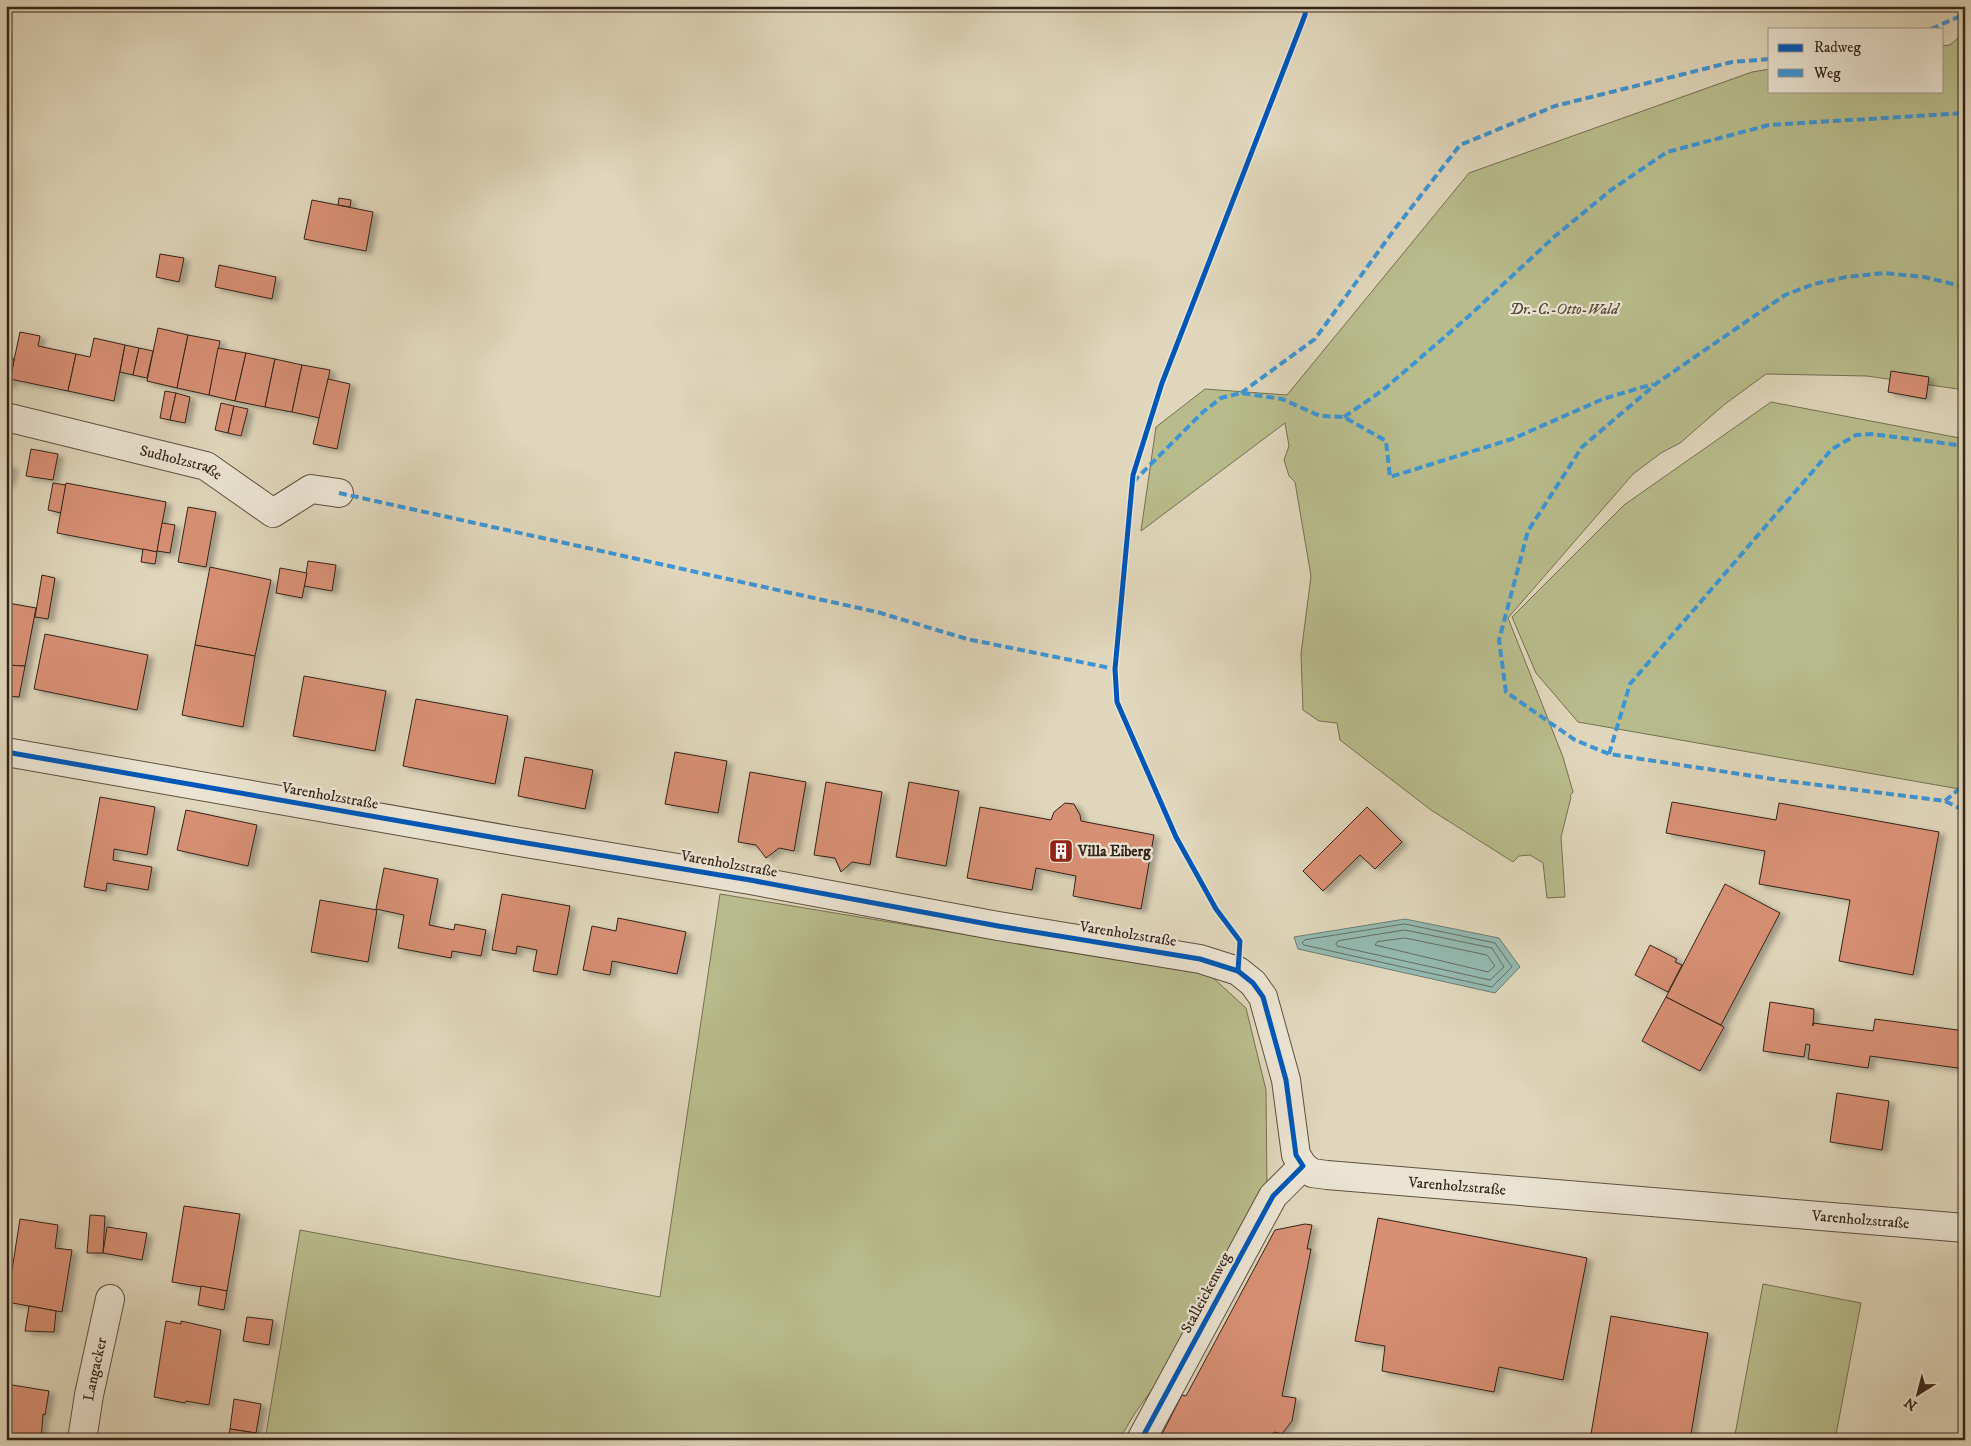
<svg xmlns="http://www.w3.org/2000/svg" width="1971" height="1446" font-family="'IM FELL DW Pica',serif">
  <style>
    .green { fill: #b8bc8c; stroke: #767052 }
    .water { fill: #94b9b0; stroke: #6e7d73 }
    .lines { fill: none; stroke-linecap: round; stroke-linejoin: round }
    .shore { stroke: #646e64; stroke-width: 1 }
    .building { fill: #d89075; stroke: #342318; filter: url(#shadow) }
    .minor-casing { stroke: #5f5041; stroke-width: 30 }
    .minor { stroke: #ebe4d3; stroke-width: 28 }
    .quiet { stroke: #3d95d4; stroke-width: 4; stroke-dasharray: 8 4; stroke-linecap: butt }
    .cycleway-casing { stroke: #ebe4d3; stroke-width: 8 }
    .cycleway { stroke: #0057b8; stroke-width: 5 }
    .labels { text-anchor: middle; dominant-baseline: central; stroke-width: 4.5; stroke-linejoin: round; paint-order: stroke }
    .park-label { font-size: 15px; font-style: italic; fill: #554935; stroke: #ebe4d3 }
    .street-label { font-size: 15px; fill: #342318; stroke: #ebe4d3 }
    .poi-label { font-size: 15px; font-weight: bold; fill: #342318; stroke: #ebe4d3; text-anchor: start }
  </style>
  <defs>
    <filter id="shadow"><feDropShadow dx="5.5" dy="3" stdDeviation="2.5" flood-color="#0004"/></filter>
  </defs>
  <rect width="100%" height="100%" fill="#e0d6bb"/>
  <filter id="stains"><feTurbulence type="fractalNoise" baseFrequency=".004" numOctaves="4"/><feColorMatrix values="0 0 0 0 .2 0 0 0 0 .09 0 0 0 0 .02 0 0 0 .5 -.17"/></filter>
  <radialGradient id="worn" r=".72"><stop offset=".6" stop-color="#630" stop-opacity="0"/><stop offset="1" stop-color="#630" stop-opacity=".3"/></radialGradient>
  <g class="green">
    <polygon points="1965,32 1965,390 1867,376 1766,374 1725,404 1680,443 1661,453 1633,474 1508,618 1563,757 1573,792 1570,796 1571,797 1561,837 1565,897 1547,898 1543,863 1530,855 1519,856 1513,862 1431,810 1340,740 1337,723 1319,721 1303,710 1301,654 1311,576 1295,482 1289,476 1284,460 1289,446 1285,423 1141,531 1156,427 1205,389 1287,395 1469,173 1752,72 1770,69 1770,91 1942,91 1942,46 1950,45"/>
    <polygon points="1771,402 1965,439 1965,790 1578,722 1536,673 1512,617 1624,505"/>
    <polygon points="720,894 1210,975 1246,1008 1266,1090 1267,1189 1159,1380 1135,1413 1119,1440 265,1440 300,1230 660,1297"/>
    <polygon points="1763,1284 1861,1303 1835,1440 1734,1440"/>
  </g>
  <polygon class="water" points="1405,919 1499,938 1520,967 1495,993 1298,949 1294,937"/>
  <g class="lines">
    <g class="shore">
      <polygon points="1405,924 1495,943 1512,967 1492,987 1304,945 1302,943 1305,940"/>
      <polygon points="1405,930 1492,948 1504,967 1490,980 1337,946 1336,944 1338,941"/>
      <polygon points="1405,938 1487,955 1495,966 1488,972 1375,945 1377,942"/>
    </g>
  </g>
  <g class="building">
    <polygon points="339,198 351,200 350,207 338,205"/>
    <polygon points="312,200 373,212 366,251 304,239"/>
    <polygon points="160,254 184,258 179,282 156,277"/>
    <polygon points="219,265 276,277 272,299 215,287"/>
    <polygon points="158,328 188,335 177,388 147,381"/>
    <polygon points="20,332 40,336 38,346 76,354 68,391 10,379"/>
    <polygon points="188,335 220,341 209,395 177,388"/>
    <polygon points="94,338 125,345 114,401 68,391 76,354 90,357"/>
    <polygon points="125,345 139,348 133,375 120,372"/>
    <polygon points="139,348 153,351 147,378 133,375"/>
    <polygon points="218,348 246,353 235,401 209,395"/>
    <polygon points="246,353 275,359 265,407 235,401"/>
    <polygon points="6,357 14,359 10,385 6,384"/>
    <polygon points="275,359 302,365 292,412 265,407"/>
    <polygon points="302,365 330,370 320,418 292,412"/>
    <polygon points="1891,371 1929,377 1926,399 1888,392"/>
    <polygon points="328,379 350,384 337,449 313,444"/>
    <polygon points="165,391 176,393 170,420 160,418"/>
    <polygon points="176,393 190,397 185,423 170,420"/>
    <polygon points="221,403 234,406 228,433 215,430"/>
    <polygon points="234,406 248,409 241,436 228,433"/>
    <polygon points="31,449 58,454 53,480 26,476"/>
    <polygon points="6,464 9,464 12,469 9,482 6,486"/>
    <polygon points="53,483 66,485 61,513 48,510"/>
    <polygon points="66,483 166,502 157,552 57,533"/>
    <polygon points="188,507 216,512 206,567 178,562"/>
    <polygon points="162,523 175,525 170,553 157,551"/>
    <polygon points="143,549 157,552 155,564 141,562"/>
    <polygon points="308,561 336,565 332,591 304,586"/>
    <polygon points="210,567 271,580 255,656 195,645"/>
    <polygon points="280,568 307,573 302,598 276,593"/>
    <polygon points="42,575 55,578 48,619 35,617"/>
    <polygon points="8,603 36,608 25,666 6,665 6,614"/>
    <polygon points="45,634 148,655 137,710 34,689"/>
    <polygon points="195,645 255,656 243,727 182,715"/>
    <polygon points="6,665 25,666 19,697 6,696"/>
    <polygon points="304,676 386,691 375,751 293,736"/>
    <polygon points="416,699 508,716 495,784 403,766"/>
    <polygon points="675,752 727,761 718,813 665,804"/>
    <polygon points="525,757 593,770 585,809 518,796"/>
    <polygon points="750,772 806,782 794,851 779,848 766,858 756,845 738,842"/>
    <polygon points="826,782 882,792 870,865 852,862 841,872 835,858 814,855"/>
    <polygon points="909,782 959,791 946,866 896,857"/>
    <polygon points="100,797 155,807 147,855 114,849 113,860 152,867 148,890 107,883 106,891 84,887"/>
    <polygon points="1672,802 1776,820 1779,803 1939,832 1913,975 1839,961 1850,900 1759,884 1765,851 1666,833"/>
    <polygon points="1065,803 1074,804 1080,815 1081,821 1154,835 1141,909 1073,896 1076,876 1036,868 1032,890 967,878 980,807 1051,820 1054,812"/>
    <polygon points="1367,807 1402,842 1375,869 1360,855 1323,891 1303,871"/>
    <polygon points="186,810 257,825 248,866 177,850"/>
    <polygon points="384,868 438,879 429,925 454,930 455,924 486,930 481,956 452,951 451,958 398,948 404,915 376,909"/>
    <polygon points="1725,884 1780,913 1721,1025 1666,997"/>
    <polygon points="502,894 570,906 557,975 533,971 537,950 517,946 516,954 492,950"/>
    <polygon points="320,900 377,910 368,962 311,952"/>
    <polygon points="618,918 686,932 677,974 612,961 610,975 583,970 592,926 616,931"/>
    <polygon points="1650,945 1677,959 1675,962 1682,965 1668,992 1635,975"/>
    <polygon points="1666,997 1724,1027 1700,1071 1642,1041"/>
    <polygon points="1770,1002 1814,1009 1813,1026 1813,1023 1873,1031 1875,1019 1965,1031 1965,1069 1870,1056 1868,1068 1808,1059 1810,1045 1806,1044 1804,1057 1763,1051"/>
    <polygon points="1837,1093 1889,1101 1882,1150 1830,1142"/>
    <polygon points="184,1206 240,1214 227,1291 172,1282"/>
    <polygon points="90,1215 105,1216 103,1253 87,1253"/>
    <polygon points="1378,1218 1587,1258 1563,1380 1499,1367 1494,1392 1382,1371 1385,1346 1355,1341"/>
    <polygon points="20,1219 58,1225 55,1248 72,1250 62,1312 7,1302"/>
    <polygon points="1305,1224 1312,1225 1307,1249 1311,1249 1282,1396 1296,1398 1292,1421 1282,1434 1274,1432 1273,1440 1159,1440 1182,1395 1186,1396 1275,1230"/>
    <polygon points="107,1227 147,1233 142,1260 103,1253"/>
    <polygon points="201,1286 227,1291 224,1310 198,1305"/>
    <polygon points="29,1306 56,1311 54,1332 25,1331"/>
    <polygon points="1611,1316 1708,1333 1690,1440 1590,1440"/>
    <polygon points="247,1317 273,1320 269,1345 243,1341"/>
    <polygon points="166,1321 181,1324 181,1321 221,1330 209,1405 186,1401 185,1403 154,1397"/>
    <polygon points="6,1384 49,1391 45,1415 43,1414 41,1440 6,1440"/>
    <polygon points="234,1399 261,1404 256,1433 230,1429"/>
    <polygon points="230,1429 256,1433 255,1440 228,1440"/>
    <polygon points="148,1436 162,1439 162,1437 178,1440 147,1440"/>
  </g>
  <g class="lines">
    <defs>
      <g id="minor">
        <path id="s1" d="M 6,417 L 206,466 L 273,513 L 311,489 L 339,493"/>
        <path id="s2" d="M 6,752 L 508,840 L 750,880 L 998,926 L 1200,959 L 1238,971 L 1253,983 L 1263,997 L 1286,1080 L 1296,1155 L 1303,1166 L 1312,1173 L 1327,1175 L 1965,1228"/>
        <path id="s3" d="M 82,1440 L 89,1395 L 110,1299"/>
        <polyline points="1141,1440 1273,1196 1303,1166"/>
      </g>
    </defs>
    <use href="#minor" class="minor-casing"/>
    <use href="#minor" class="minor"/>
    <g class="quiet">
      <polyline points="1931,29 1965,14"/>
      <polyline points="1965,287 1924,277 1885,273 1846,277 1814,284 1785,295 1657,383 1582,447 1528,531 1499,640 1506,692 1575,740 1609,754 1779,780 1945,801 1965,811"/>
      <polyline points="1241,393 1315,339 1394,230 1460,145 1555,106 1732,62 1770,59"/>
      <polyline points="1344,417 1383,390 1469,316 1554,237 1611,190 1667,152 1769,125 1965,113"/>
      <polyline points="1133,482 1203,412 1221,398 1241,393 1282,399 1320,416 1344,417 1386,441 1390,477 1512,439 1603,399 1653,384"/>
      <polyline points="339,493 877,612 967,639 1115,669"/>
      <polyline points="1609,754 1630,684 1832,449 1856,435 1872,434 1965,446"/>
      <polyline points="1945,801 1965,784"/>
    </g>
    <defs>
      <g id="cycleway">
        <polyline points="6,752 508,840 750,880 998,926 1200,959 1238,971 1253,983 1263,997 1286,1080 1296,1155 1303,1166 1273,1196 1141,1440"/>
        <polyline points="1238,971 1240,941 1216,909 1176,837 1117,702 1115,669 1133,475 1162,383 1305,15 1306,6"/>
      </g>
    </defs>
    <use href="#cycleway" class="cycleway-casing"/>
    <use href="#cycleway" class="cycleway"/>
  </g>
  <defs>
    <symbol id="building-square" viewBox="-11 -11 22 22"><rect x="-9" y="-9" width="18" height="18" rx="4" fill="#8f2418" stroke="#ebe4d3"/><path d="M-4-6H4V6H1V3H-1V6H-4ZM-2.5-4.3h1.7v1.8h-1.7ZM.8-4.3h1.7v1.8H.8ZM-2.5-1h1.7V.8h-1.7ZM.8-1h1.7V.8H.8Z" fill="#fff"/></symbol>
  </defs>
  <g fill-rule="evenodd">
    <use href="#building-square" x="1047" y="837" width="28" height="28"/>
  </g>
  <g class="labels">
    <g class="park-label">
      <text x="1564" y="309">Dr.-C.-Otto-Wald</text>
    </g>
    <g class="street-label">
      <text stroke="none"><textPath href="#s1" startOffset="181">Sudholzstraße</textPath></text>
      <text transform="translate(330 796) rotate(10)">Varenholzstraße</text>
      <text transform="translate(729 864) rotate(10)">Varenholzstraße</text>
      <text transform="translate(1128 934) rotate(9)">Varenholzstraße</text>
      <text stroke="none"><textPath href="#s2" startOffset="1620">Varenholzstraße</textPath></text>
      <text stroke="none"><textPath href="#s2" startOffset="2025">Varenholzstraße</textPath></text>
      <text transform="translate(1206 1293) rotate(-62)">Stalleickenweg</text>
      <text stroke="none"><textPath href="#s3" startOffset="72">Langacker</textPath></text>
    </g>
    <g class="poi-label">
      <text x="1078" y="851">Villa Eiberg</text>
    </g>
  </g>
  <rect width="1971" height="1446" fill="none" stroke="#e0d6bb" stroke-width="25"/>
  <rect x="8" y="8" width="1956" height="1431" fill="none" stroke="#342318" stroke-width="2.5"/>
  <rect x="12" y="12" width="1946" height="1421" fill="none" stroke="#342318"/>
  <rect x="1768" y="28" width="175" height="65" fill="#ebe4d3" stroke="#a29788"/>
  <rect x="1778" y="44" width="25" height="8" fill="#0057b8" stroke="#a29788"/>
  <text x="1814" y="52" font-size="15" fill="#342318">Radweg</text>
  <rect x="1778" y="69" width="25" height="8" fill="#3d95d4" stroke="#a29788"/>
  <text x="1814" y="78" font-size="15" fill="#342318">Weg</text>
  <g transform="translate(1918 1394) rotate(216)" stroke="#ebe4d3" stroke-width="4" paint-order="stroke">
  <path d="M0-4L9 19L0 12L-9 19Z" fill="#342318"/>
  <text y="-8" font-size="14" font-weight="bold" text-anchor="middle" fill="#342318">N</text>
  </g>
  <rect width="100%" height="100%" filter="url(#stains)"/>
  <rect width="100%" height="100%" fill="url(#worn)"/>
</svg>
